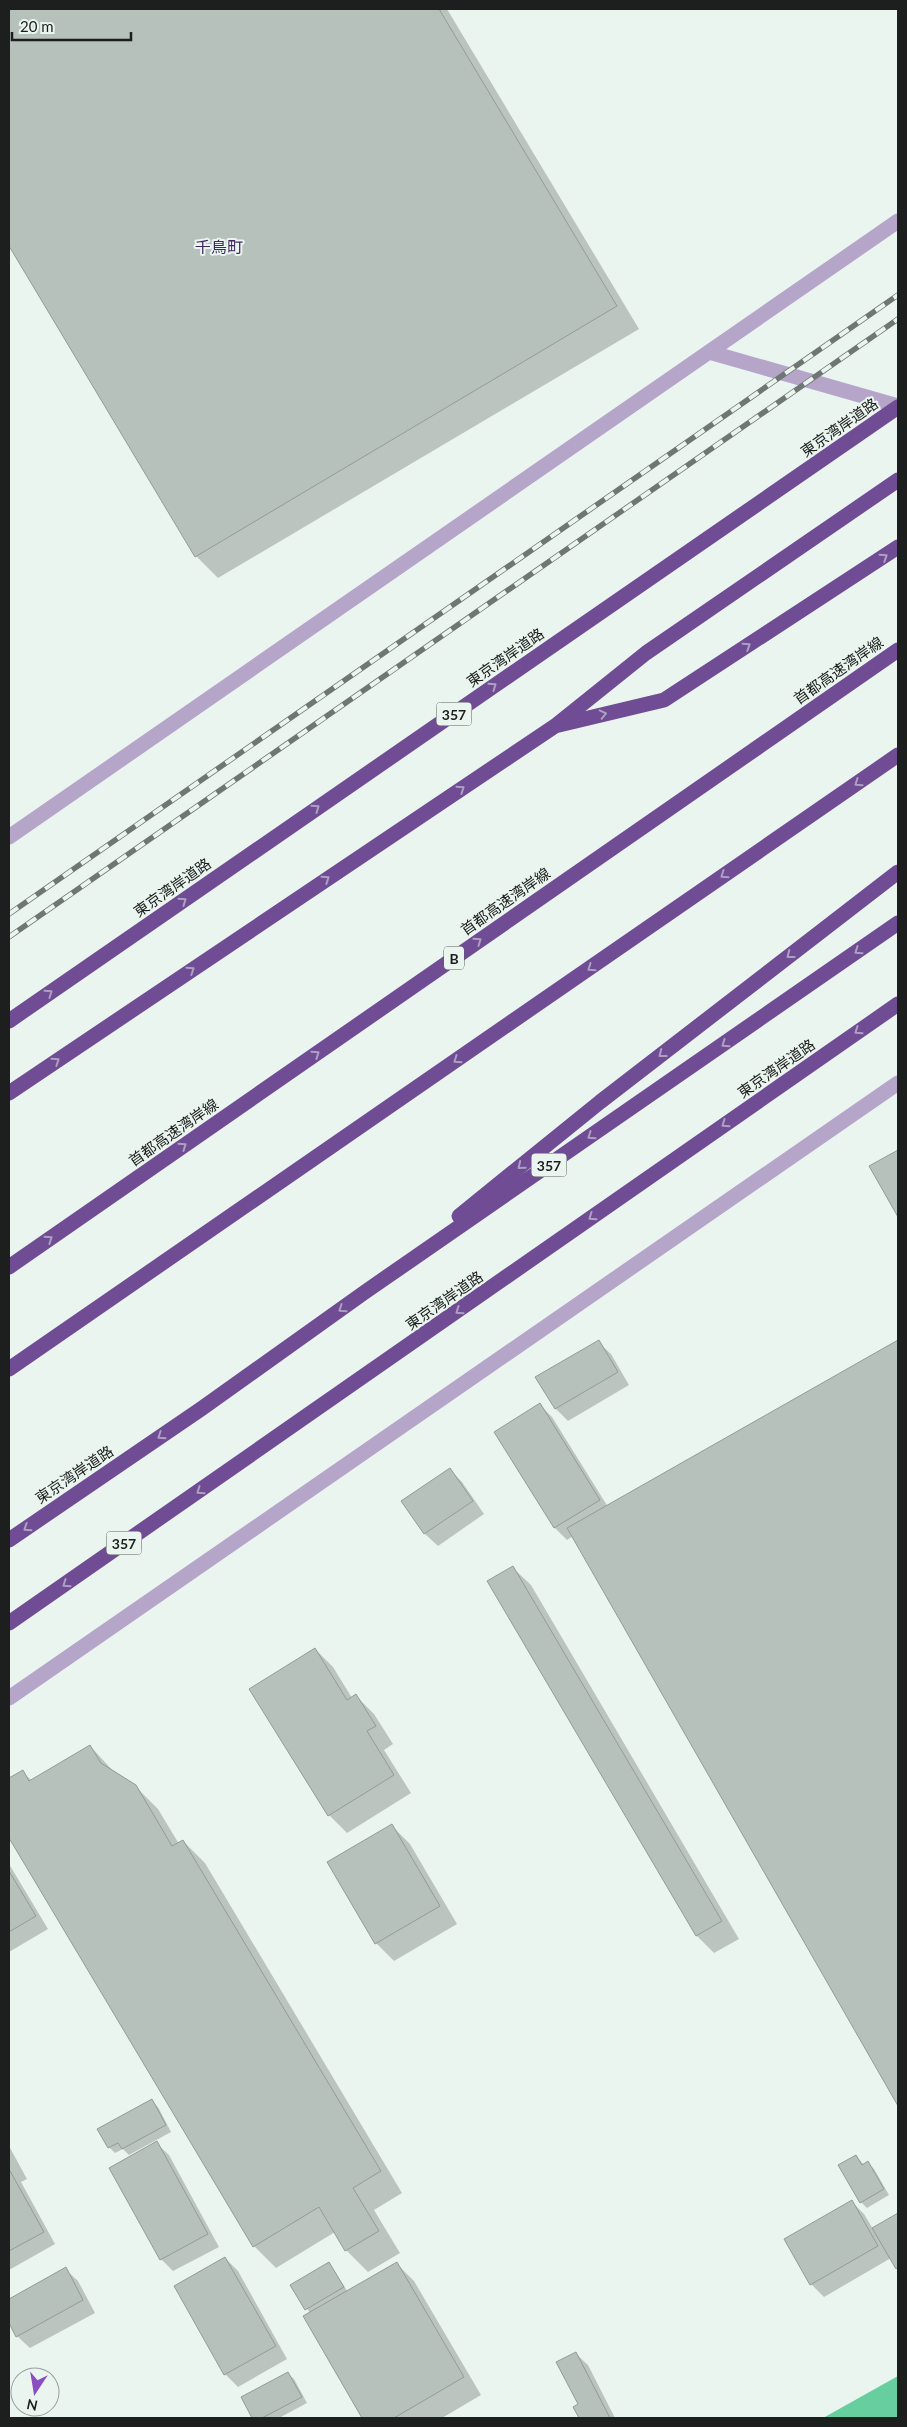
<svg xmlns="http://www.w3.org/2000/svg" width="907" height="2427" font-family="Lato,'Noto Sans JP',sans-serif">
  <style>
    .water { fill: #67ce9f }
    .shadow { fill: #0003 }
    .building { fill: #b7c1bb; stroke: #929c96 }
    .lines { fill: none; stroke-linecap: round; stroke-linejoin: round }
    .minor { stroke: #b5a5c9; stroke-width: 15 }
    .highway { stroke: #6f4c94; stroke-width: 15 }
    .rail-casing { stroke: #707673; stroke-width: 5.5 }
    .rail { stroke: #ebf5f0; stroke-width: 4; stroke-dasharray: 11; stroke-linecap: butt }
    .oneway { stroke: #ada0c2 }
    .labels { text-anchor: middle; dominant-baseline: central; stroke-width: 4; stroke-linejoin: round; paint-order: stroke }
    .shield { fill: #ebf5f0; stroke: #5a5f5c; stroke-width: 1 }
    .shield-label { font-size: 14px; font-weight: bold; fill: #1c1f1d }
    .street-label { font-size: 15px; fill: #1c1f1d; stroke: #ebf5f0 }
    .neighbourhood-label { font-size: 16px; fill: #442761; stroke: #ebf5f0 }
  </style>
  <rect width="100%" height="100%" fill="#ebf5f0"/>
  <polygon class="water" points="898,2376 898,2418 823,2418"/>
  <g class="shadow">
    <polygon points="9,9 447,9 639,329 218,578 196,556 9,243"/>
    <polygon points="898,1151 898,1214 871,1167"/>
    <polygon points="598,1342 611,1354 629,1385 568,1421 556,1409 537,1378"/>
    <polygon points="898,1342 898,2104 573,1536 567,1540 555,1528 540,1405 552,1417 608,1507"/>
    <polygon points="449,1469 462,1482 484,1514 438,1546 425,1534 403,1501"/>
    <polygon points="513,1568 531,1585 739,1939 714,1953 697,1936 489,1582"/>
    <polygon points="315,1649 333,1667 352,1698 356,1696 374,1714 393,1744 384,1750 411,1793 347,1833 329,1815"/>
    <polygon points="90,1746 115,1773 135,1786 158,1809 179,1844 183,1841 205,1863 402,2193 374,2210 400,2253 368,2272 346,2250 335,2232 276,2268 254,2246 9,1835 9,1779 22,1771 32,1781"/>
    <polygon points="392,1826 410,1844 457,1924 394,1961 376,1943"/>
    <polygon points="9,1864 48,1929 9,1952"/>
    <polygon points="152,2101 158,2107 171,2132 129,2155 123,2149 115,2153 109,2147"/>
    <polygon points="156,2143 169,2155 219,2247 173,2271 161,2259"/>
    <polygon points="9,2146 27,2179 21,2182 55,2244 9,2270"/>
    <polygon points="856,2156 864,2165 868,2163 874,2169 889,2195 867,2208 861,2202"/>
    <polygon points="852,2202 864,2214 873,2229 898,2215 898,2270 891,2258 824,2297 811,2284 786,2240"/>
    <polygon points="225,2258 238,2271 287,2359 238,2387 225,2374 175,2286"/>
    <polygon points="396,2263 414,2281 481,2395 442,2418 364,2418 304,2317 310,2313 292,2285 329,2264 348,2292"/>
    <polygon points="65,2269 78,2281 95,2313 30,2348 17,2336 9,2320 9,2300"/>
    <polygon points="575,2353 588,2365 615,2418 581,2418 575,2407 580,2405"/>
    <polygon points="287,2373 294,2379 307,2403 279,2418 254,2418 242,2398"/>
  </g>
  <g class="building">
    <polygon points="9,9 439,9 617,306 195,557 9,246"/>
    <polygon points="898,1150 898,1217 869,1166"/>
    <polygon points="599,1340 618,1372 555,1409 535,1377"/>
    <polygon points="898,1340 898,2106 567,1528"/>
    <polygon points="540,1403 600,1500 554,1528 494,1432"/>
    <polygon points="450,1468 473,1501 424,1534 401,1501"/>
    <polygon points="513,1566 722,1921 696,1936 487,1581"/>
    <polygon points="315,1648 347,1700 356,1694 376,1726 367,1731 394,1775 328,1816 249,1689"/>
    <polygon points="90,1745 101,1763 136,1785 172,1846 183,1840 381,2171 353,2188 379,2231 345,2251 319,2207 253,2247 9,1838 9,1778 23,1770 29,1781"/>
    <polygon points="392,1824 440,1906 375,1944 327,1862"/>
    <polygon points="9,1871 36,1916 9,1932"/>
    <polygon points="152,2099 166,2125 122,2149 118,2143 108,2148 97,2129"/>
    <polygon points="157,2141 208,2234 160,2260 109,2168"/>
    <polygon points="856,2155 862,2165 868,2161 884,2189 860,2203 838,2165"/>
    <polygon points="9,2169 44,2232 9,2251"/>
    <polygon points="852,2200 878,2246 810,2285 784,2239"/>
    <polygon points="898,2213 898,2267 896,2269 872,2228"/>
    <polygon points="225,2257 276,2346 224,2375 174,2286"/>
    <polygon points="329,2262 344,2287 305,2310 290,2285"/>
    <polygon points="397,2262 464,2377 394,2418 362,2418 303,2316"/>
    <polygon points="66,2267 83,2300 16,2337 9,2323 9,2299"/>
    <polygon points="576,2352 610,2418 579,2418 573,2407 578,2404 556,2362"/>
    <polygon points="288,2372 302,2397 262,2418 252,2418 241,2397"/>
  </g>
  <g class="lines">
    <g class="minor">
      <polyline points="709,352 898,406"/>
      <polyline points="9,837 898,221"/>
      <polyline points="9,1698 898,1083"/>
    </g>
    <g class="highway">
      <polyline points="559,725 664,700 898,547"/>
      <polyline points="9,1021 898,407"/>
      <polyline points="9,1093 555,726 646,653 898,480"/>
      <polyline points="459,1216 600,1102 898,872"/>
      <polyline points="9,1267 898,650"/>
      <polyline points="9,1369 898,755"/>
      <polyline points="9,1540 201,1409 365,1292 898,923"/>
      <polyline points="9,1623 898,1004"/>
    </g>
    <defs>
      <g id="rail">
        <polyline points="9,914 898,295"/>
        <polyline points="9,937 898,319"/>
      </g>
    </defs>
    <use href="#rail" class="rail-casing"/>
    <use href="#rail" class="rail"/>
  </g>
  <defs><path id="oneway-chevron" d="M-2-3.5L2.5 0L-2 3.5" fill="none" stroke-width="1.6" stroke-linecap="round" stroke-linejoin="round" transform="scale(1.25)"/></defs>
  <g class="oneway">
    <use href="#oneway-chevron" transform="translate(884 557) rotate(-33)"/>
    <use href="#oneway-chevron" transform="translate(747 646) rotate(-33)"/>
    <use href="#oneway-chevron" transform="translate(493 686) rotate(-35)"/>
    <use href="#oneway-chevron" transform="translate(603 714) rotate(-13)"/>
    <use href="#oneway-chevron" transform="translate(858 783) rotate(145)"/>
    <use href="#oneway-chevron" transform="translate(461 789) rotate(-34)"/>
    <use href="#oneway-chevron" transform="translate(316 808) rotate(-35)"/>
    <use href="#oneway-chevron" transform="translate(724 875) rotate(145)"/>
    <use href="#oneway-chevron" transform="translate(326 879) rotate(-34)"/>
    <use href="#oneway-chevron" transform="translate(183 901) rotate(-35)"/>
    <use href="#oneway-chevron" transform="translate(478 941) rotate(-35)"/>
    <use href="#oneway-chevron" transform="translate(858 951) rotate(145)"/>
    <use href="#oneway-chevron" transform="translate(790 955) rotate(142)"/>
    <use href="#oneway-chevron" transform="translate(591 968) rotate(145)"/>
    <use href="#oneway-chevron" transform="translate(191 970) rotate(-34)"/>
    <use href="#oneway-chevron" transform="translate(49 993) rotate(-35)"/>
    <use href="#oneway-chevron" transform="translate(858 1031) rotate(145)"/>
    <use href="#oneway-chevron" transform="translate(725 1044) rotate(145)"/>
    <use href="#oneway-chevron" transform="translate(316 1054) rotate(-35)"/>
    <use href="#oneway-chevron" transform="translate(662 1054) rotate(142)"/>
    <use href="#oneway-chevron" transform="translate(457 1060) rotate(145)"/>
    <use href="#oneway-chevron" transform="translate(56 1061) rotate(-34)"/>
    <use href="#oneway-chevron" transform="translate(725 1124) rotate(145)"/>
    <use href="#oneway-chevron" transform="translate(591 1136) rotate(145)"/>
    <use href="#oneway-chevron" transform="translate(183 1146) rotate(-35)"/>
    <use href="#oneway-chevron" transform="translate(521 1166) rotate(141)"/>
    <use href="#oneway-chevron" transform="translate(592 1217) rotate(145)"/>
    <use href="#oneway-chevron" transform="translate(49 1239) rotate(-34)"/>
    <use href="#oneway-chevron" transform="translate(342 1309) rotate(145)"/>
    <use href="#oneway-chevron" transform="translate(459 1311) rotate(145)"/>
    <use href="#oneway-chevron" transform="translate(161 1436) rotate(146)"/>
    <use href="#oneway-chevron" transform="translate(200 1491) rotate(145)"/>
    <use href="#oneway-chevron" transform="translate(27 1528) rotate(146)"/>
    <use href="#oneway-chevron" transform="translate(66 1584) rotate(145)"/>
  </g>
  <g class="labels">
    <g class="shield">
      <rect x="436.5" y="702.5" width="35" height="23" rx="4"/>
      <rect x="444" y="946.5" width="20" height="23" rx="4"/>
      <rect x="531.5" y="1153.5" width="35" height="23" rx="4"/>
      <rect x="106.5" y="1531.5" width="35" height="23" rx="4"/>
    </g>
    <g class="shield-label">
      <text x="454" y="714">357</text>
      <text x="454" y="958">B</text>
      <text x="549" y="1165">357</text>
      <text x="124" y="1543">357</text>
    </g>
    <g class="street-label">
      <text transform="translate(839 427) rotate(-35)">東京湾岸道路</text>
      <text transform="translate(505 657) rotate(-35)">東京湾岸道路</text>
      <text transform="translate(838 670) rotate(-35)">首都高速湾岸線</text>
      <text transform="translate(172 887) rotate(-35)">東京湾岸道路</text>
      <text transform="translate(505 901) rotate(-35)">首都高速湾岸線</text>
      <text transform="translate(776 1068) rotate(-35)">東京湾岸道路</text>
      <text transform="translate(173 1132) rotate(-35)">首都高速湾岸線</text>
      <text transform="translate(444 1300) rotate(-35)">東京湾岸道路</text>
      <text transform="translate(74 1474) rotate(-34)">東京湾岸道路</text>
    </g>
    <g class="neighbourhood-label">
      <text x="219" y="246">千鳥町</text>
    </g>
  </g>
  <rect width="907" height="2427" fill="none" stroke="#1c1f1d" stroke-width="20"/>
  <g transform="translate(35 2392) rotate(192)"><circle r="24" fill="#ebf5f0" stroke="#989f9c"/>
  <path d="M0-4L9 19L0 12L-9 19Z" fill="#8a4ec4"/>
  <text y="-8" font-size="14" font-weight="bold" text-anchor="middle" fill="#1c1f1d">N</text>
  </g>
  <path d="M12 32v8h119v-8" fill="none" stroke="#1c1f1d" stroke-width="2.5"/>
  <text x="20" y="32" font-size="15" fill="#1c1f1d" stroke="#ebf5f0" stroke-width="4" paint-order="stroke">20 m</text>
</svg>
